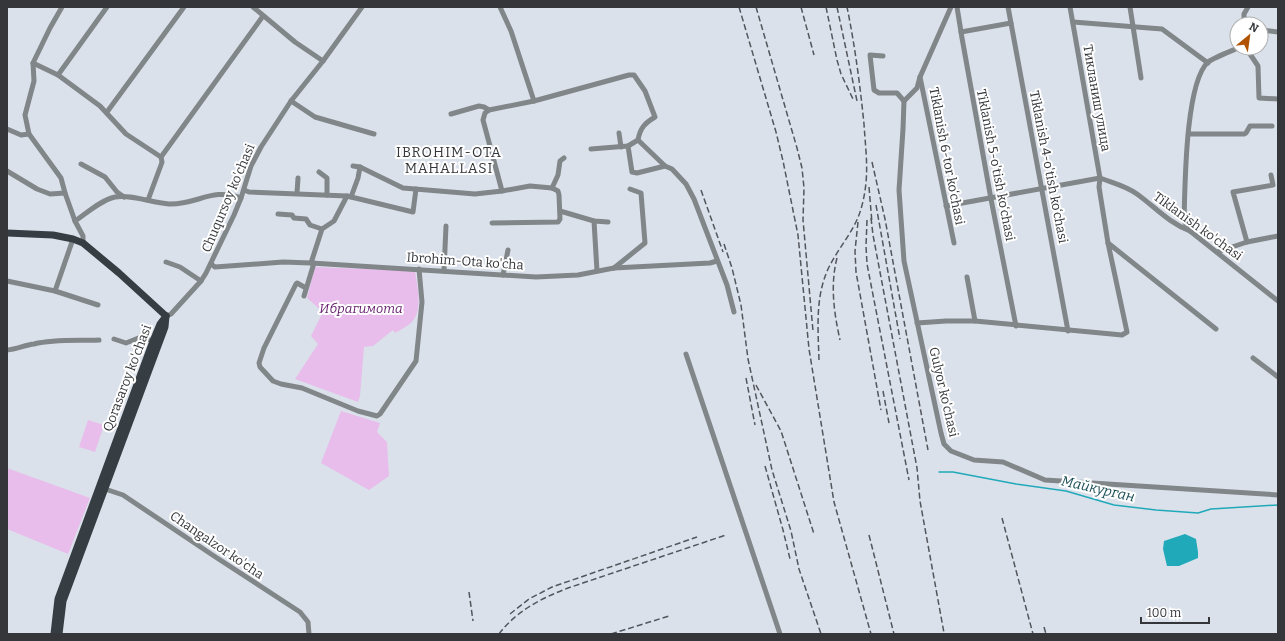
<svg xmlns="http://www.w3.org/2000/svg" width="1285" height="641" font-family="Bitter,serif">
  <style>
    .green { fill: #e8bdeb }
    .water { fill: #20a9b9 }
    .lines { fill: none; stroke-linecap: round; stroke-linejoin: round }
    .stream { stroke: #20a9b9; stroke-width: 1.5 }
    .minor { stroke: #818689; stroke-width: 5 }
    .major { stroke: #363e43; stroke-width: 7 }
    .rail { stroke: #53565b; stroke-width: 1.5; stroke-dasharray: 6 3; stroke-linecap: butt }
    .labels { text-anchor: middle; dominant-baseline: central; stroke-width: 4; stroke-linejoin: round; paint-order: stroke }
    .street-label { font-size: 13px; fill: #34363a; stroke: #fff }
    .park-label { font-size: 13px; font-style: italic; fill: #631e6b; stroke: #fff }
    .neighbourhood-label { font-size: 14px; letter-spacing: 1px; fill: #34363a; stroke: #fff }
    .water-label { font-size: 14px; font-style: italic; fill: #1b5057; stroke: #fff }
  </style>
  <rect width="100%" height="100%" fill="#dbe1eb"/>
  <g class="green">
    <path d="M 315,267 L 415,271 C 417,287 424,310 411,323 C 406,327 400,330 395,333 L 393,330 L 373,346 L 364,347 L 360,396 L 358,402 L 295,379 L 318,344 L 311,336 L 323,312 L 307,298 Z"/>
    <polygon points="341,411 380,423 377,432 387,442 389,476 369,490 321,463"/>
    <polygon points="88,420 104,425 95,452 79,447"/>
    <polygon points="7,468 90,498 68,554 7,529"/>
  </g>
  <polygon class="water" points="1185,534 1196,539 1198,552 1198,558 1179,566 1167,566 1163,549 1164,541"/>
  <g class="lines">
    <polyline class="stream" points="939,472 953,472 1016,484 1066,491 1114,505 1156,510 1198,513 1211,509 1278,505"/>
    <g class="minor">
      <polyline points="62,7 50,28 33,63 34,81 25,115 29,134 61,178 65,193 75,221 83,236 83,243"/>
      <polyline points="253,7 295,42 323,61"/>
      <polyline points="500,7 511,31 534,101"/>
      <polyline points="957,7 962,38 991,199 1016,326"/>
      <polyline points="1008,7 1068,331"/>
      <polyline points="1130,7 1141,78"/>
      <polyline points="1073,22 1162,29 1208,63"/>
      <polyline points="1244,24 1244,14 1248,7"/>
      <polyline points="1261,30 1278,32"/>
      <polyline points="961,32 1011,23"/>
      <polyline points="1246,48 1258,66 1259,98 1278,99"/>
      <polyline points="883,56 870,55 874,90 879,93 897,93 904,101"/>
      <polyline points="33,63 58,75 100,106 126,134 161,157"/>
      <polyline points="58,75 107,7"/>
      <polyline points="920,77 954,243"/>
      <polyline points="291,101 315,117 374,134"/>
      <polyline points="904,101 903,129 899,190 904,261 941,433 944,444 951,451 974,460 1003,462 1045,480 1278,495"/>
      <polyline points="904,101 917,88 920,77 951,7"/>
      <polyline points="107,112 184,7"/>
      <polyline points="451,114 479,106 484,107 489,110"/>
      <polyline points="7,129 21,135 29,134"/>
      <polyline points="619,133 621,147"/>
      <polyline points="1189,134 1244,134 1246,133 1250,126 1272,126"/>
      <polyline points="628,146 632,172 637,173 665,166"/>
      <polyline points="591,149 628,146 638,140"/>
      <polyline points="81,164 105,177 117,192 124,197"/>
      <polyline points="353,166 360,167 403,188 475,194 502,191 530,186 552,188 558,175 560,161 564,158"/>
      <polyline points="7,171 37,189 50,194 65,193"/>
      <polyline points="319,172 327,178 327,195"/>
      <polyline points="244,190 249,192 347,196 413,212 416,189"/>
      <path d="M 502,191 L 483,120 L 485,113 L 489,110 L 534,101 L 629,75 L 634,75 L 645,91 L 655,117 C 645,123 640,128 638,140 L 665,166 L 672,169 L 686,184 L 694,199 L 727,285 L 734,312"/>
      <polyline points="297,193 298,178"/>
      <polyline points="351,197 358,178 360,167"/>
      <polyline points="148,200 161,165 162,162 161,157 263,16"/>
      <path d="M 946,206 L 1100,178 C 1113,183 1126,186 1137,194 C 1155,207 1169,223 1190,231 L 1278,301"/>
      <polyline points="560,211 594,221 608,222"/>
      <polyline points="278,214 292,215 294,218 306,219 310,225 322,229"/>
      <path d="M 75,221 C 87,213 101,200 115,197 C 131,194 152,203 169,204 C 197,205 212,187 241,198"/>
      <polyline points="594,221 597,271"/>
      <polyline points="492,223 558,222 560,219 559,195 558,191 552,188"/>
      <path d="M 1190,231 L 1184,221 C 1185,189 1185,83 1208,62 C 1213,58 1231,51 1238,48"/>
      <polyline points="1247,242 1233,192 1273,185 1271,175"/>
      <polyline points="1108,243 1216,329"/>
      <polyline points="1217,252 1247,242 1278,236"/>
      <polyline points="166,262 180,267 201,281"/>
      <polyline points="311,263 322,229 334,221 347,196"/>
      <polyline points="211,264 215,267 283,262 311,263 536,277 578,275 614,268 710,263 717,261"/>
      <polyline points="614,268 645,243 641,193 630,189"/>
      <polyline points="444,271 446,226"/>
      <polyline points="503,275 508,250"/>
      <polyline points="967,277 975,321"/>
      <polyline points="7,281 55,291 98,305"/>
      <polyline points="306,288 297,283 296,284 264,348 259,363 260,367 273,381 281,384 302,388 358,411 377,416 380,414 416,361 422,302 419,269"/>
      <polyline points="55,291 73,239"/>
      <polyline points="304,296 314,263"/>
      <polyline points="166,316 171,314 201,281 206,273 234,215 241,198 251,166 261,147 291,101 323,61 362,7"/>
      <polyline points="917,323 946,321 975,321 1122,335 1127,332 1108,243 1099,187 1100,178 1070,7"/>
      <polyline points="114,339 126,343 141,337 153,341"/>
      <path d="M 7,350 C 17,349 25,345 34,344 C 55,339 78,341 99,340"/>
      <polyline points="686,354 780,634"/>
      <polyline points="1253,358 1278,377"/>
      <polyline points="102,488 123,495 214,556 300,612 308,622 309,634"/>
    </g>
    <g class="major">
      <polyline points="7,233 53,235 73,239 83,243 119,273 166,316"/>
      <polyline points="54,634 58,599 153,341 160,324 166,316"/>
      <polyline points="59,634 63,601 165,327 166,316"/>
    </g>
    <g class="rail">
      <polyline points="739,7 776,132 783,161 798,235 809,349 834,502 871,634"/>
      <polyline points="756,7 797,148 802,168 804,188 803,220 813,331"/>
      <polyline points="801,7 814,55"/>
      <polyline points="826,7 837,60 841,74 853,99"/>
      <polyline points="837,7 857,101"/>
      <polyline points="872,162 885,219 928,450"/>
      <polyline points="869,187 872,223"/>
      <polyline points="701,190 723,252"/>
      <polyline points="876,205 900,339"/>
      <polyline points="871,218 873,235 917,468 920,501 944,633"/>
      <polyline points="867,220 866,246 867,264 909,480"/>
      <polyline points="858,222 855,251 856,272 881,410"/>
      <polyline points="724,244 732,268 741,305 748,359 772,470 791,531 799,569 821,634"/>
      <path d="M 837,258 C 830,285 834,313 840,340"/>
      <path d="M 819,360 C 818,328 815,296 829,267 C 839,247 855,230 861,209 C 870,177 866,156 864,124 C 860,85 855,46 847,7"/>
      <polyline points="746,378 755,425"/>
      <polyline points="756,385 781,431 814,534"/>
      <polyline points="883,391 889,423"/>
      <polyline points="765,466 783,530 790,559"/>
      <polyline points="1002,518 1033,634"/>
      <polyline points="869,535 894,634"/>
      <polyline points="469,592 473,621"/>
      <polyline points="510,614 529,599 552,587 697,537"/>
      <polyline points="1044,627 1046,634"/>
      <path d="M 499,634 C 516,611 542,598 568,588 L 726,535"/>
      <polyline points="611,634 669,616"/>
    </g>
  </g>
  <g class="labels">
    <g class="street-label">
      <text transform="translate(1097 98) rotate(80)">Тикланиш улица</text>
      <text transform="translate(947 156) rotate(79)">Tiklanish 6-tor ko‘chasi</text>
      <text transform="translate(996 165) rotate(79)">Tiklanish 5-o'tish ko‘chasi</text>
      <text transform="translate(1049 167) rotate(79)">Tiklanish 4-o'tish ko‘chasi</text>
      <text transform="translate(228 198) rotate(-67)">Chuqursoy ko'chasi</text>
      <text transform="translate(1198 226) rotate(36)">Tiklanish ko'chasi</text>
      <text transform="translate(465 261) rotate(4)">Ibrohim-Ota ko'cha</text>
      <text transform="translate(127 378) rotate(-69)">Qorasaroy ko'chasi</text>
      <text transform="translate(944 392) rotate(77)">Gulyor ko'chasi</text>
      <text transform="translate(217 545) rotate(34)">Changalzor ko'cha</text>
    </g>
    <g class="park-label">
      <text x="361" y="308">Ибрагимота</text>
    </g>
    <g class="neighbourhood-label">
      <text x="449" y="152">IBROHIM-OTA<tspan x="449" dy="16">MAHALLASI</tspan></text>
    </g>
    <g class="water-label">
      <text transform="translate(1098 489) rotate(13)">Майкурган</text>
    </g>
  </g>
  <rect width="1285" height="641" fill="none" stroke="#34363a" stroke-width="16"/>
  <g transform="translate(1249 36) rotate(29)"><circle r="19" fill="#ffffff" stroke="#aeafb0"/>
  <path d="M0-3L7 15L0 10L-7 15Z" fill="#b05200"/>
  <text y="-6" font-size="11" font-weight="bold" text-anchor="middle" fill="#34363a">N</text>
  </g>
  <path d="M1141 617v6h68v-6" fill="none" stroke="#34363a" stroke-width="2"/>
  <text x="1147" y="617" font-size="12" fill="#34363a" stroke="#ffffff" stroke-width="3" paint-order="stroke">100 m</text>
</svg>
